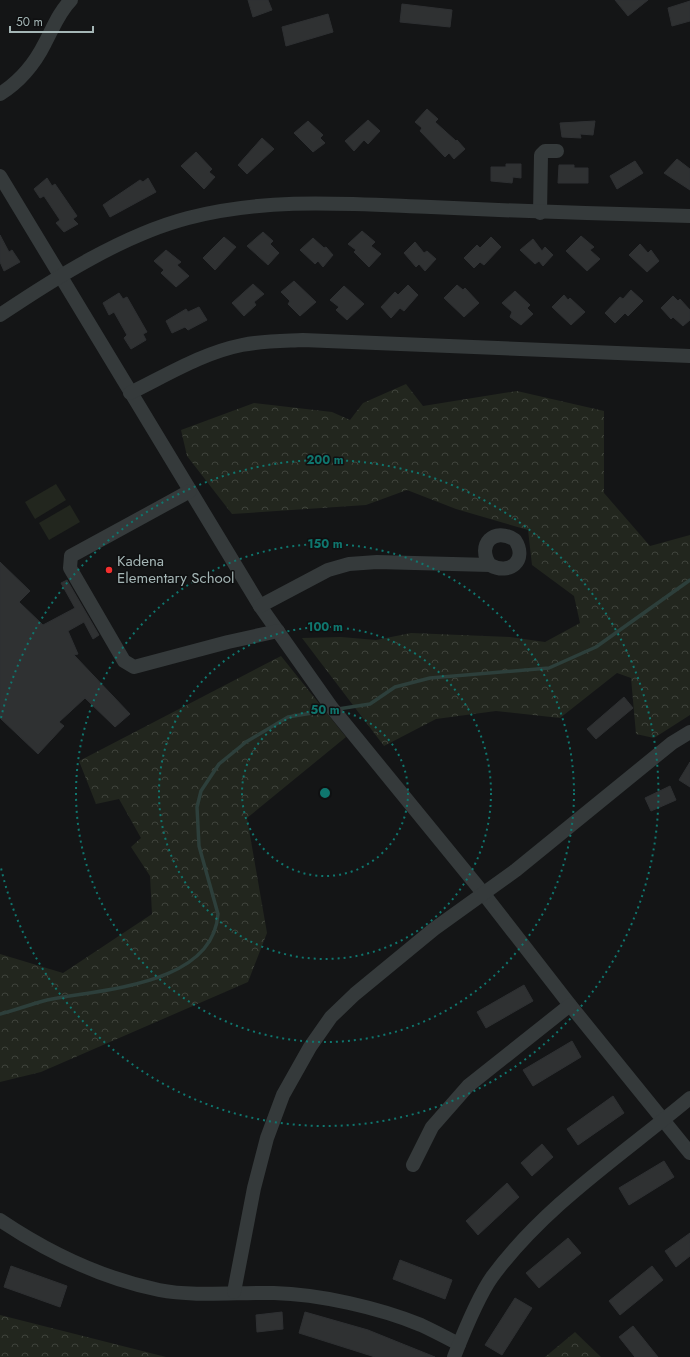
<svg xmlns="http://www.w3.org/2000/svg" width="690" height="1357" font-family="Jost,sans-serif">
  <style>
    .forest { fill: url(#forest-crowns) }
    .garden { fill: #22261e }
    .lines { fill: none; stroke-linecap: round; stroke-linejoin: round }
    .stream { stroke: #2d3f3b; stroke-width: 3.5 }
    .building { fill: #2f3132; stroke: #2e3032 }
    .minor { stroke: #353a3b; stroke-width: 14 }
    .ring { fill: none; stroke: #0f766e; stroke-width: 2; stroke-dasharray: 2 4 }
    .poi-dot { fill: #f42f2e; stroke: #0f1011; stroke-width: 1.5 }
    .labels { text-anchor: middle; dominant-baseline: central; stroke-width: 3; stroke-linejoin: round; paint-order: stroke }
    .poi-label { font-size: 15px; fill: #a5b6b6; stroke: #0f1011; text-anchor: start }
    .centre { fill: #0f766e; stroke: #0f1011; stroke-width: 2 }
    .ring-label { font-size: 12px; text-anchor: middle; font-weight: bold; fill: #0f766e; stroke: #0f1011; stroke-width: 3; stroke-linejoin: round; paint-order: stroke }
  </style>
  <defs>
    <pattern id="forest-crowns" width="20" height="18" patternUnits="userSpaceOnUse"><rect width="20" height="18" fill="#22261e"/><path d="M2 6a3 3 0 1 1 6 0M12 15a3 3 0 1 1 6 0" fill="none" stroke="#3f433c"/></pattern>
  </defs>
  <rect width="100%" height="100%" fill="#141516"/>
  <g class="forest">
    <polygon points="406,384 423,406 517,391 604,411 604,493 650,546 690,535 690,715 654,738 636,734 631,678 617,673 560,718 496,711 436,719 384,746 302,638 341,637 376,640 411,633 510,637 545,642 580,623 574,596 532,565 528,530 456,509 407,490 366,505 232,514 187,456 181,430 254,403 332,412 350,420 363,403"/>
    <polygon points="281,656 346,737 247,818 267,933 248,982 41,1072 0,1082 0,954 63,973 152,914 150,876 131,847 141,838 119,799 96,804 79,761"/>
    <polygon points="0,1315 166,1357 0,1357"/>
    <polygon points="575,1332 601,1357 545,1357"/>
  </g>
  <g class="garden">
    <polygon points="56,484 66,500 35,519 25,502"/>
    <polygon points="70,505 80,522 49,540 39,523"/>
  </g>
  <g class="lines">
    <g class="stream">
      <polyline points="338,709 370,704 395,687 430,678 549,668 596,647 690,580"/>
      <path d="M 0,1014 C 16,1010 31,1004 47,1000 C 100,989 213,986 218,914 L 199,846 L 197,807 L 201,791 L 219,764 L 246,742 L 288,717 L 330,710"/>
    </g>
  </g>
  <g class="building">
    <polygon points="248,0 268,0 272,10 253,17"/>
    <polygon points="615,0 648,0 628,16"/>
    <polygon points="690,1 690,21 672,26 668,8"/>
    <polygon points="402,4 452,10 450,27 400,22"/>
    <polygon points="328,14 333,32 286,46 282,27"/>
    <polygon points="427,109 438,119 435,122 456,141 457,140 465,149 454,159 449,153 445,157 420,131 422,128 415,122"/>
    <polygon points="368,120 380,131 368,144 364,140 354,151 345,141"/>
    <polygon points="308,121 323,135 320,138 325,143 313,152 294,133"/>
    <polygon points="595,121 593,135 580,134 581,138 562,137 560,123"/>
    <polygon points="262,138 274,149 247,174 238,165"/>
    <polygon points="196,152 212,169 209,172 215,177 204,189 181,166"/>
    <polygon points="677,159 690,169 690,190 664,173"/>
    <polygon points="635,161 643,173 617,189 610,176"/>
    <polygon points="506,164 521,164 521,178 513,177 512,183 491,181 491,167 506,167"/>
    <polygon points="559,165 574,165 574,168 588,168 588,183 558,183"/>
    <polygon points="47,178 52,186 55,184 77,216 73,219 78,224 64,232 56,223 60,220 44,196 40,198 34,189"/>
    <polygon points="148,178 156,192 110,217 103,205 140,180 143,182"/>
    <polygon points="362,231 375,242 371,246 381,254 369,267 354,252 356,250 348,244"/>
    <polygon points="263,232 273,241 270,244 279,253 268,265 247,246"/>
    <polygon points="0,235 9,252 12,250 20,262 4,271 0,262"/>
    <polygon points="581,236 594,247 590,250 600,259 587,271 566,251"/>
    <polygon points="224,237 236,247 215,270 203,258"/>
    <polygon points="491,237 501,247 484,265 480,262 474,268 464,258 477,245 480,248"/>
    <polygon points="313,238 324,248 326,247 333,255 323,267 318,261 315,264 300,250"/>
    <polygon points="533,239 542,251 545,247 553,255 543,266 539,261 535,264 520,250"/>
    <polygon points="415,242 424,253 427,251 436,259 425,271 419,264 416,267 404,253"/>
    <polygon points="640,244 648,253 651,250 659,261 647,272 629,255"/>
    <polygon points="166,250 181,262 177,265 189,276 176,287 161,273 164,270 154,261"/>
    <polygon points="294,281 316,302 300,316 288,304 290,301 281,292"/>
    <polygon points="253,284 264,294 254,302 256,305 244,316 232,303"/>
    <polygon points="408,285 418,295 404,311 400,308 391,318 381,307 395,292 398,295"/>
    <polygon points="457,285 463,290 465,288 479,303 464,317 444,298"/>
    <polygon points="344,286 364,304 347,320 336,310 339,307 330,300"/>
    <polygon points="631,290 643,301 628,316 625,313 615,323 605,313 620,297 623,299"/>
    <polygon points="515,291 530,305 527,308 533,314 521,325 510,317 512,312 502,303"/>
    <polygon points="119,293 123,299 127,297 147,332 143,334 146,340 131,349 124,338 127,335 114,312 109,315 103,303"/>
    <polygon points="564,295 568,300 570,298 585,312 571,325 552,307"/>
    <polygon points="673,296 678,301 680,299 690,310 690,320 683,326 673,317 671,319 661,308"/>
    <polygon points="199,307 207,320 188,330 185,327 172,333 166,321 186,309 188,312"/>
    <polygon points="0,562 30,591 19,602 43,625 75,608 61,583 67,580 99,635 93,639 84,622 68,631 78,654 74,655 130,714 115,727 85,698 59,722 64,726 38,754 0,718"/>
    <polygon points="624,697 633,708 596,739 587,729"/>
    <polygon points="690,762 690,787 679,780"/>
    <polygon points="670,786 676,800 651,811 645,798"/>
    <polygon points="524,985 533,1001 486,1028 477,1012"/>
    <polygon points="572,1041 581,1057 533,1086 523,1070"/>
    <polygon points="613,1096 624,1113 578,1145 567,1129"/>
    <polygon points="542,1144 553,1157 532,1176 521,1163"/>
    <polygon points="664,1161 674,1177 629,1205 619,1188"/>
    <polygon points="507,1183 519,1197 478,1235 466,1221"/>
    <polygon points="690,1233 690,1256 676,1267 665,1251"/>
    <polygon points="568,1238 581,1253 539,1288 526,1273"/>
    <polygon points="400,1260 452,1280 445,1299 393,1279"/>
    <polygon points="11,1266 67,1286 60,1307 4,1287"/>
    <polygon points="652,1266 663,1280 620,1315 609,1301"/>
    <polygon points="515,1298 532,1308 502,1355 485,1345"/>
    <polygon points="282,1312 283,1329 257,1332 256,1315"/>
    <polygon points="305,1312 368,1330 435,1357 375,1357 299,1333"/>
    <polygon points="633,1326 658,1357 635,1357 619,1337"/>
  </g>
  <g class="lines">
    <g class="minor">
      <path d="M 0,94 C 19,82 35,63 45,43 C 53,28 59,12 71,0"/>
      <polyline points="0,176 260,606 332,708 483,893 570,1005 690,1153"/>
      <polyline points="540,213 541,155 545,151 557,151"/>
      <path d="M 0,315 C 55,278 123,235 188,218 C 267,197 350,204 431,207 C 517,211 604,214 690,216"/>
      <path d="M 130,393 C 167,375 202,353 242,345 C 262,341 283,341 303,340 L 690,356"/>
      <polyline points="190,491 71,556 70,568 124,661 134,667 228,642 278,631"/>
      <path d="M 260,606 L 328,570 L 349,564 L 377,562 L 490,565 C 510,576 528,560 515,540 C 494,526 476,545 490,565"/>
      <polyline points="413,1165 432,1127 468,1086 570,1005"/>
      <path d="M 0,1220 C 49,1253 101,1278 159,1290 C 194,1297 238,1292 274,1293 C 319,1294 380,1308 421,1325 C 434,1331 447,1338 459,1344"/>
      <polyline points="234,1292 254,1188 267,1138 283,1095 310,1047 331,1017 355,994 434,929 516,870 672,743 690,732"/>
      <path d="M 454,1357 C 463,1334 478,1297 492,1277 C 545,1205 622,1155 690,1098"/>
    </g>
  </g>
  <g class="ring">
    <circle cx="325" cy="793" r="83"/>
    <circle cx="325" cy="793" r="166"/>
    <circle cx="325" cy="793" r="249"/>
    <path d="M1 718A333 333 0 1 1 1 868"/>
  </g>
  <circle class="poi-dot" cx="109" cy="570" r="4"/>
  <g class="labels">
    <g class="poi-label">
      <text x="117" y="561">Kadena<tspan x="117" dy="17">Elementary School</tspan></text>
    </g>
  </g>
  <circle cx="325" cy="793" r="6" class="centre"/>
  <g class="ring-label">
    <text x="325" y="464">200 m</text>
    <text x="325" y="548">150 m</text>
    <text x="325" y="631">100 m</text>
    <text x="325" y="714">50 m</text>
  </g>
  <path d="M10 26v6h83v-6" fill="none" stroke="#a5b6b6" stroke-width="2"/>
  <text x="16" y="26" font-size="12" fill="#a5b6b6" stroke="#0f1011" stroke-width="3" paint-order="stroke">50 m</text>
</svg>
